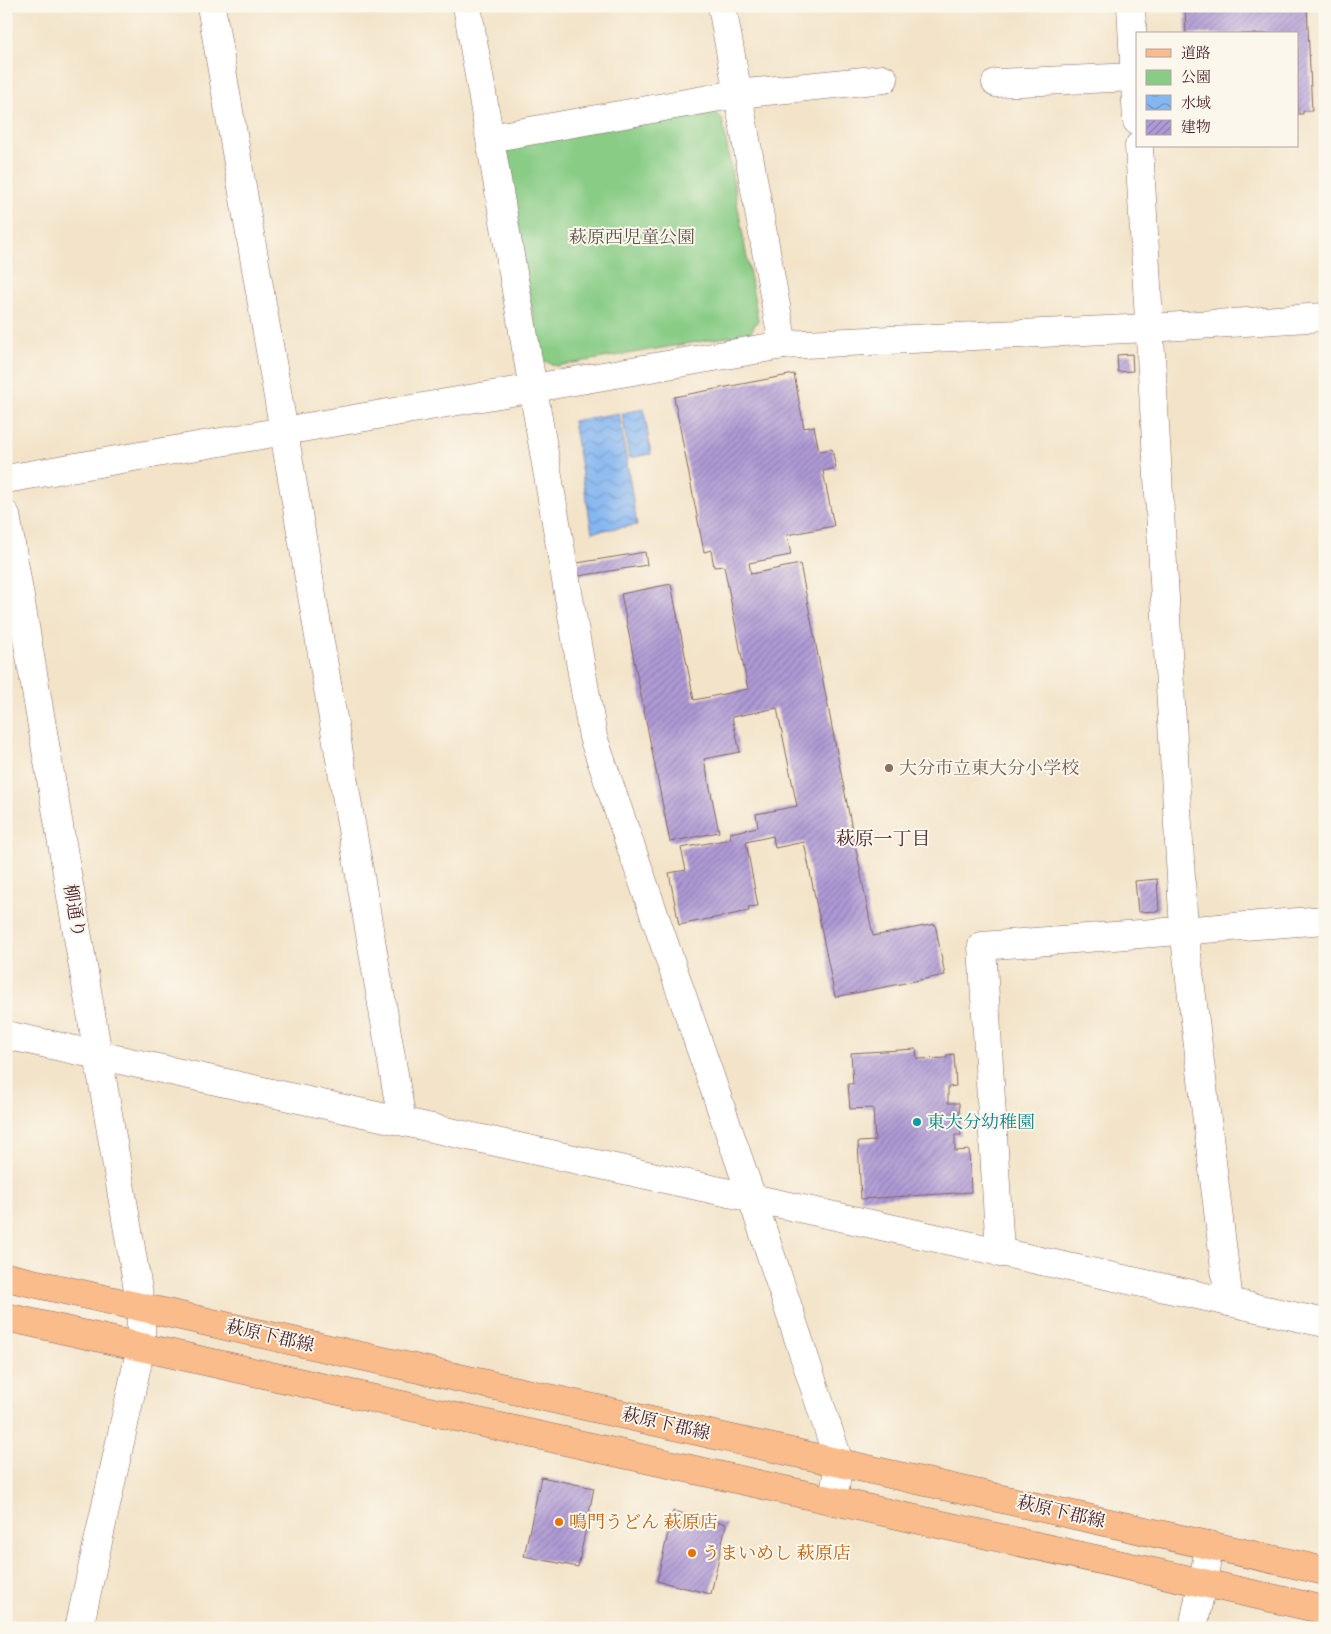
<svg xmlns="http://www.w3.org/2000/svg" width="1331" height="1634" font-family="Cardo,'Noto Serif JP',serif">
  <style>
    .green { fill: #88cc85; stroke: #697658 }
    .water { fill: url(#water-waves); stroke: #676a8e }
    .building { fill: url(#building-hatch) }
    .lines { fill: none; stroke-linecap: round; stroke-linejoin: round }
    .minor-casing { stroke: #856462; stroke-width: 29 }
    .major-casing { stroke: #856462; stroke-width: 29 }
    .minor { stroke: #fff; stroke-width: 28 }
    .major { stroke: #f9bc8a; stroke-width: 28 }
    .education-dot { fill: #8d6e63; stroke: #fbf7ec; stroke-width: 2 }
    .culture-dot { fill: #0f9aa8; stroke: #fbf7ec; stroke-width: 2 }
    .food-dot { fill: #e8710a; stroke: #fbf7ec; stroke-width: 2 }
    .labels { text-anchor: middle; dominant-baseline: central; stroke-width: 4; stroke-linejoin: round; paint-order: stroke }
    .park-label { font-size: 18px; fill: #5d5346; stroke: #fbf7ec }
    .education-label { font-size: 18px; fill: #785e54; stroke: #fbf7ec; text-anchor: start }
    .street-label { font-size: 18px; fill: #4a1f2b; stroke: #fbf7ec }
    .culture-label { font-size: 18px; fill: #0d838f; stroke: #fbf7ec; text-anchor: start }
    .food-label { font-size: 18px; fill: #c56008; stroke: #fbf7ec; text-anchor: start }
    .neighbourhood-label { font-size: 19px; fill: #4a1f2b; stroke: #fbf7ec }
  </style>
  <defs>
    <pattern id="water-waves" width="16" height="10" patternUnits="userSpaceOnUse" patternTransform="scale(1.25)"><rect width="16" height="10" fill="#84b6f1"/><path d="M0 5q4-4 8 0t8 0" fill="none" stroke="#6e93c3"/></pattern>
    <pattern id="building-hatch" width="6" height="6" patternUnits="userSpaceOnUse" patternTransform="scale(1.25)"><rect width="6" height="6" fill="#ae9ad5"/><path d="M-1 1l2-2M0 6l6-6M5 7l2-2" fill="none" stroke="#907dad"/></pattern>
  </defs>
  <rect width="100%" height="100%" fill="#fbf7ec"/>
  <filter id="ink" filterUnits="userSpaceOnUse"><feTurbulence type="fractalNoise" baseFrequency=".02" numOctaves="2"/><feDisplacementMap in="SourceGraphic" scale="10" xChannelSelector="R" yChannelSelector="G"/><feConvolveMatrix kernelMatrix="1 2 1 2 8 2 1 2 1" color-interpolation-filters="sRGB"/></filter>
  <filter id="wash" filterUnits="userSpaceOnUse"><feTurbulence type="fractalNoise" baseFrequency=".0096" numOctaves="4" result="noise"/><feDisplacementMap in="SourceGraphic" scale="20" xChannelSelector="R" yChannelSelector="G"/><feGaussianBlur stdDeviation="1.12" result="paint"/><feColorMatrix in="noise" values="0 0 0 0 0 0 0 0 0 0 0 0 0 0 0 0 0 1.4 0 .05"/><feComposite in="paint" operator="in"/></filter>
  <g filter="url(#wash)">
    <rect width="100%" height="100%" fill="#f3e4c9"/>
    <polygon class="green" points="712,110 722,118 758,320 750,333 556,366 540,359 506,154 513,141"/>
    <g class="water">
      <polygon points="644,409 651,454 629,458 622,413"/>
      <polygon points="619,413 637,525 592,532 573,421"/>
    </g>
    <g id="blocks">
      <g class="building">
        <polygon points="1185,6 1307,6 1312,111 1303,111 1303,114 1297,114 1297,34 1186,34"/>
        <polygon points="1132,354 1133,371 1118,372 1117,355"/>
        <polygon points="794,374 804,428 814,426 819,451 832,449 836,468 823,471 834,526 787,535 791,555 749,563 751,574 800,564 873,936 935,924 945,975 835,997 804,842 775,848 773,836 746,842 758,906 748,907 749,911 679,925 669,873 686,870 681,848 731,839 730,833 758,827 756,814 797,806 777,708 732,717 740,752 704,759 719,832 670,842 621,594 671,584 694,700 748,689 724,566 714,567 711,550 704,552 674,397"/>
        <polygon points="645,552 647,565 579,576 577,563"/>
        <polygon points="1157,879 1159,911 1138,912 1135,881"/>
        <polygon points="916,1049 917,1059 947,1058 947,1055 954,1054 956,1086 948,1087 948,1103 959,1103 961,1135 955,1135 955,1151 969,1150 971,1192 861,1199 858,1142 875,1141 873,1108 850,1109 848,1084 853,1084 851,1053"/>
        <polygon points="541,1477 594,1488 578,1567 524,1556"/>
        <polygon points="673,1511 726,1524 711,1594 657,1581"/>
      </g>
    </g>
  </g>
  <g filter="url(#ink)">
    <use href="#blocks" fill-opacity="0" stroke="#856462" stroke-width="1"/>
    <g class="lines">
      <defs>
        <g id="minor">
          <polyline points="211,6 402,1121"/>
          <polyline points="467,6 593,737 752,1198 839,1462 833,1501"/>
          <polyline points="722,6 783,345"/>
          <polyline points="1131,6 1137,121"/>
          <polyline points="996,83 1135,77"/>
          <polyline points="490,138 737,94 884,79"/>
          <polyline points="1139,146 1184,930 1229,1302"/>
          <polyline points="6,479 783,345 1149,328 1325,317"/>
          <polyline points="6,515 141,1307 141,1347 79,1628"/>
          <polyline points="6,1035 1325,1323"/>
          <polyline points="1000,1253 982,946 1325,920"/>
          <polyline points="1193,1628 1210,1545"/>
        </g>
        <g id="major">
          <polyline points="6,1277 1325,1571"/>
          <polyline points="6,1317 1325,1610"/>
        </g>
      </defs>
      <use href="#minor" class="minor-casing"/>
      <use href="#major" class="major-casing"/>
      <use href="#minor" class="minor"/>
      <use href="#major" class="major"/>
    </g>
  </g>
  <circle class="education-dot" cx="889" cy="768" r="5"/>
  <circle class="culture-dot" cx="917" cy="1122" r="5"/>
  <g class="food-dot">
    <circle cx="559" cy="1522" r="5"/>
    <circle cx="692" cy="1553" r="5"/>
  </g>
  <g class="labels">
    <g class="park-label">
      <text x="632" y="237">萩原西児童公園</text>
    </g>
    <g class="education-label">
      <text x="899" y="768">大分市立東大分小学校</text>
    </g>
    <g class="street-label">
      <text transform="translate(74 911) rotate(80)">柳通り</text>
      <text transform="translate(270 1336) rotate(13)">萩原下郡線</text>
      <text transform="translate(666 1424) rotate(13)">萩原下郡線</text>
      <text transform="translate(1061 1512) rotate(13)">萩原下郡線</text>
    </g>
    <g class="culture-label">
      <text x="927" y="1122">東大分幼稚園</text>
    </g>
    <g class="food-label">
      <text x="569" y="1522">鳴門うどん 萩原店</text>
      <text x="702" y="1553">うまいめし 萩原店</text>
    </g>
    <g class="neighbourhood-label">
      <text x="883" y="839">萩原一丁目</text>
    </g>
  </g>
  <rect width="1331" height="1634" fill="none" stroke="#fbf7ec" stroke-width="25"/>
  <rect x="1136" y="32" width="162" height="115" fill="#fbf7ec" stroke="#b4a19f"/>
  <rect x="1146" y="49" width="25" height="8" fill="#f9bc8a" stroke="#b4a19f"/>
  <text x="1181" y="58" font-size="15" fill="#4a1f2b">道路</text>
  <rect x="1146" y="70" width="25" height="15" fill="#88cc85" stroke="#b4a19f"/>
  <text x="1181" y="82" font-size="15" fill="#4a1f2b">公園</text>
  <rect x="1146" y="95" width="25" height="15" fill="url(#water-waves)" stroke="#b4a19f"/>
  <text x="1181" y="108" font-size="15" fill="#4a1f2b">水域</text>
  <rect x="1146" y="120" width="25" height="15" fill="url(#building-hatch)" stroke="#b4a19f"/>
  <text x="1181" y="132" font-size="15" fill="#4a1f2b">建物</text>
</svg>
